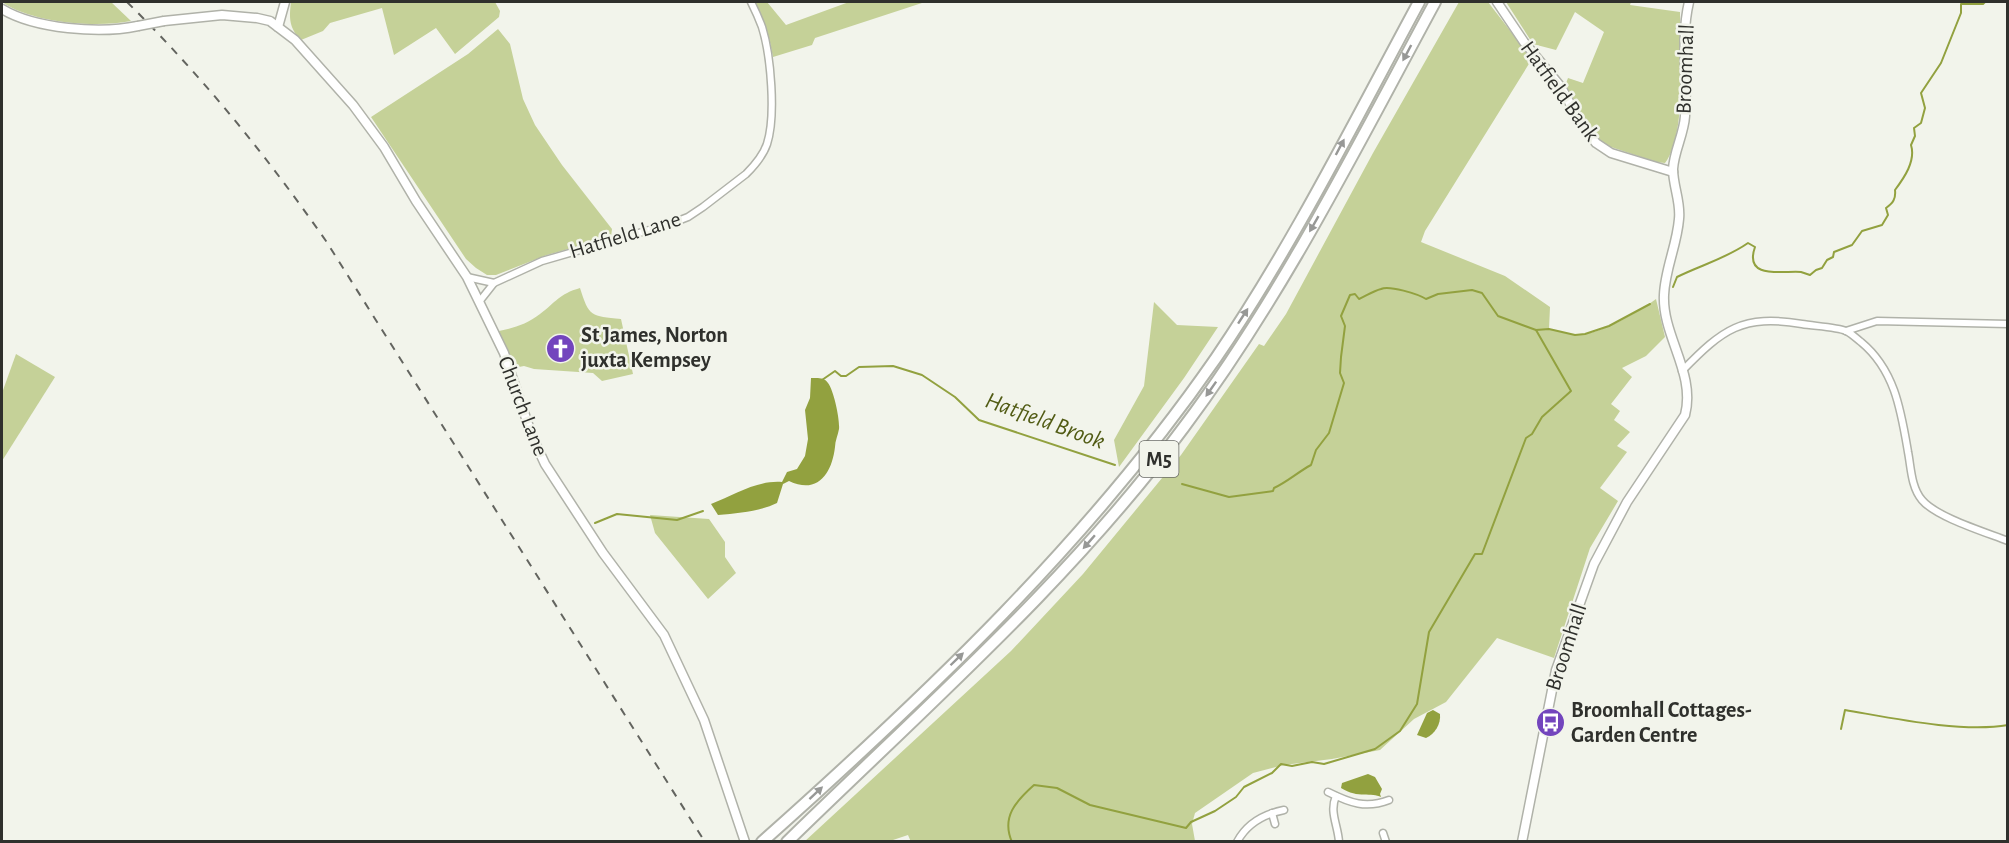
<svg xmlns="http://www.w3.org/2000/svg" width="2009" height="843" font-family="'Alegreya Sans',sans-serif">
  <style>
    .green { fill: #c5d198 }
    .water { fill: #92a13f }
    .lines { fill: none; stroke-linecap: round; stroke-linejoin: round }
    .stream { stroke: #92a13f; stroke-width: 2 }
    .street-casing { stroke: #b0b2a9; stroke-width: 9 }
    .secondary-casing { stroke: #b0b2a9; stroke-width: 11 }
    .highway-casing { stroke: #b0b2a9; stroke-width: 14 }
    .street { stroke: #fff; stroke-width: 6 }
    .secondary { stroke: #fff; stroke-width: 8 }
    .highway { stroke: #fff; stroke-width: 10 }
    .rail { stroke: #63645f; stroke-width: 2; stroke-dasharray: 8 8; stroke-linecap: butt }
    .secondary-bridge-casing { stroke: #b0b2a9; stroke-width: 11; stroke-linecap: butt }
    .secondary-bridge { stroke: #fff; stroke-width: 8 }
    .oneway { fill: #979896 }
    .labels { text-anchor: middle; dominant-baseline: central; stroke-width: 5; stroke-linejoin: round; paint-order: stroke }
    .shield { fill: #f2f4eb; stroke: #6a6b65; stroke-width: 1.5 }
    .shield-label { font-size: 21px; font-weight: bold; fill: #2f302c }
    .street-label { font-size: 22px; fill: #2f302c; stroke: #f2f4eb }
    .poi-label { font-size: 22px; font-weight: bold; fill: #2f302c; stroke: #f2f4eb; text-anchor: start }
    .water-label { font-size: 24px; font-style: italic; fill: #515b14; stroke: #f2f4eb }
  </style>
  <rect width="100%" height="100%" fill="#f2f4eb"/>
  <g class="green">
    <path d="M 2,2 L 111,2 L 131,21 C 96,28 32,23 2,2 Z"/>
    <path d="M 291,2 L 495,2 L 500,11 L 499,17 L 455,54 L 436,28 L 394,55 L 382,8 L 330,23 L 323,31 L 301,40 C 289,28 289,18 291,2 Z"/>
    <polygon points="754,2 767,2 786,25 849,2 925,2 815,38 812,45 773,57 769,38"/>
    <path d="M 1459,2 L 1488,2 L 1532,59 L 1425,231 L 1421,242 L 1505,276 L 1550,307 L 1549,329 C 1558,331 1568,334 1577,335 C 1599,335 1639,312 1656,299 L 1665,337 L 1646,356 L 1622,368 L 1632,377 L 1611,404 L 1620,411 L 1614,420 L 1630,432 L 1617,446 L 1627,452 L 1600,488 L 1618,501 L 1590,548 L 1554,658 L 1497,638 L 1446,702 L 1414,719 L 1380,750 L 1332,759 L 1284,765 L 1253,773 L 1195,813 L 1192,824 L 1195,841 L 911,842 L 908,835 L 890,841 L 804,842 L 1011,651 L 1083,574 L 1181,455 L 1259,344 L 1264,346 L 1286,314 L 1373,153 Z"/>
    <path d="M 1506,2 L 1631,2 L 1630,5 L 1680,12 C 1680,48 1687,136 1665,163 L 1656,162 L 1605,145 L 1593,134 L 1565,86 L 1568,78 L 1583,83 L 1604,32 L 1575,12 L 1556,50 L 1533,44 Z"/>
    <polygon points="498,29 510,44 523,99 535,125 562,165 612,229 611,237 547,255 496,275 487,275 476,268 466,259 371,117 468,54"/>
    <path d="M 580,288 C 589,317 591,316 621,319 L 633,374 L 602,381 L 593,373 L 534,369 L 524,366 L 514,368 L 499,331 C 514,328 527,324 540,314 C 556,302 559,294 580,288 Z"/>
    <polygon points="1154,302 1177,325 1218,327 1184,378 1119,467 1114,440 1144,386"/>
    <polygon points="16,354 55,377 2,461 2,393"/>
    <polygon points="650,515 709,519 725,542 725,557 736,573 708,599 655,533"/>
  </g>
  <g class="water">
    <path d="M 811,378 C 818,378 824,377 828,383 C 834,391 840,420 839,429 C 838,435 835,441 835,447 C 832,473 818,495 789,481 L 783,484 L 777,503 C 758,512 739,513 718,515 L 711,504 C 734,495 757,480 782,482 L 787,472 L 797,469 L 805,456 L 808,439 L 805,410 L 810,398 Z"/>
    <path d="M 1433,710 L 1440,714 C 1441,724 1435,734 1426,738 L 1417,735 L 1427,713 Z"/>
    <path d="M 1368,774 L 1375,777 L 1382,789 L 1380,794 L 1381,797 C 1372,792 1358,799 1341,788 L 1342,783 Z"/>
  </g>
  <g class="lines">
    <g class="stream">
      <polyline points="2007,2 2008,2"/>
      <path d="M 1673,287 L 1677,277 C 1701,265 1725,259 1748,243 L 1755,247 C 1743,281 1786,270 1801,272 C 1804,273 1807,274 1810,275 L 1816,270 L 1822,268 L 1827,260 L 1833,257 L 1834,252 L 1852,245 L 1862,231 L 1882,225 L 1888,215 L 1886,208 C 1893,203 1896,199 1895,190 C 1904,178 1916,161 1911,145 L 1915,136 L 1914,128 L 1921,123 L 1925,108 L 1921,93 L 1941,63 L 1961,13 L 1961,4 L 1983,4 L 1985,2"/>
      <polyline points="822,380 835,371 841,376 846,376 859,367 893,366 922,375 955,397 979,420 1115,465"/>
      <path d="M 1182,484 L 1229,497 L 1273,491 L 1274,488 C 1287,482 1298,472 1311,465 L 1316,450 L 1329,433 L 1344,383 L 1340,373 L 1341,357 L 1345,326 L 1341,316 L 1350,295 L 1355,294 L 1359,299 C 1366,296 1373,291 1381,289 C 1389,285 1418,294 1426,299 L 1438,294 L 1472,290 L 1482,293 L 1498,316 L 1536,330 L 1549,329 L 1575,335 L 1585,334 L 1609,326 L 1650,304"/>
      <polyline points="595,523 617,514 677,520 703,511"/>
      <path d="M 1841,729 L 1845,710 C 1892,718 1961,733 2008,725"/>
      <path d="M 1012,842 C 1001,817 1016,801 1034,785 L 1057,788 L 1090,805 L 1186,828 L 1191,822 L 1215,811 L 1236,797 L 1244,787 L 1272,773 L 1281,764 L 1292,766 L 1312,762 L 1324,764 L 1375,749 L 1400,731 L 1417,704 L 1429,632 L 1475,554 L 1482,554 L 1526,438 L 1532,434 L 1542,417 L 1571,391 L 1536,330"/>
    </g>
    <defs>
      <g id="street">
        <polyline points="467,277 494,283"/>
        <path d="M 479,302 L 494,283 L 542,261 L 670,224 L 688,217 L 703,207 L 746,174 C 755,165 763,156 767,144 C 776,116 771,56 762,27 C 759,19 755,10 751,2"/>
        <polyline points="1846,331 1877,321 2008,324"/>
        <path d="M 1682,371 C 1723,329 1742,314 1802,324 C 1813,326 1837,327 1846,331 C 1851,333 1857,339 1861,342 C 1895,370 1901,411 1908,452 C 1911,467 1911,487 1922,500 C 1936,517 1985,532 2008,541"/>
        <path d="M 1328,792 C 1350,803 1366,809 1389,800"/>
        <path d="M 1336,796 C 1329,812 1338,825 1339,842"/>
        <polyline points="1272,813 1275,824"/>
        <polyline points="1383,833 1386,842"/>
        <path d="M 1237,842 C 1247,823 1264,814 1284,810"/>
      </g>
      <g id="secondary">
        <polyline points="1497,2 1524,42 1561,87 1581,124 1596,143 1611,153 1673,172"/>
        <path d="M 2,9 C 35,29 100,34 138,26"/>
        <polyline points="164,21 222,15 257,18 270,21 295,40 353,105 384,147 416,201 467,277 504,353 532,436 545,464 603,553 664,635 704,720 745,842"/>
        <polyline points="278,27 285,2"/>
        <path d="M 1522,842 L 1556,670 L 1594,564 L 1627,502 L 1685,415 C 1696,373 1662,336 1664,295 C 1665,269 1677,245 1679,219 C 1681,202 1673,186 1673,169 C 1674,151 1684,134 1685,116 C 1688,77 1680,40 1689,2"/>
      </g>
      <g id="highway">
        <path d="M 762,842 C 927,695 1090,540 1216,358 C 1293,245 1354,122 1419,2"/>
        <path d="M 787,842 C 924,708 1070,581 1184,427 C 1283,295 1357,146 1435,2"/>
      </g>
    </defs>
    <use href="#street" class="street-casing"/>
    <use href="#secondary" class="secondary-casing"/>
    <use href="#highway" class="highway-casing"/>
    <use href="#street" class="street"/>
    <use href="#secondary" class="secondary"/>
    <use href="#highway" class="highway"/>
    <path class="rail" d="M 127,2 C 201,75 266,155 326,241 L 705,842"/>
    <defs>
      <polyline id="secondary-bridge" points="138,26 164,21"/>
    </defs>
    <use href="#secondary-bridge" class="secondary-bridge-casing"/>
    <use href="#secondary-bridge" class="secondary-bridge"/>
  </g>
  <defs><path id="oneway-solid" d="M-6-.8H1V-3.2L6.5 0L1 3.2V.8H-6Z" transform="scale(1.5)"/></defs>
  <g class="oneway">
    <use href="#oneway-solid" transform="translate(1407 53) rotate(118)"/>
    <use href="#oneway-solid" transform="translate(1340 147) rotate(-62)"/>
    <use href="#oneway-solid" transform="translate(1314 224) rotate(120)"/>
    <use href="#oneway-solid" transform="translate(1243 316) rotate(-57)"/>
    <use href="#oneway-solid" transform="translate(1211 389) rotate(125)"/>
    <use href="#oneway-solid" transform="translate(1089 542) rotate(131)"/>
    <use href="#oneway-solid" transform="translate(957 659) rotate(-44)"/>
    <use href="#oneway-solid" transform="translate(816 793) rotate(-43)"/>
  </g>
  <defs>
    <symbol id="church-disc" viewBox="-11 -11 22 22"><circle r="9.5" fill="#7345bd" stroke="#f2f4eb"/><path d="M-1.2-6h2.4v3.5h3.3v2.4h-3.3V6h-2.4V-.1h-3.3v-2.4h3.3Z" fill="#fff"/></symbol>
    <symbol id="bus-disc" viewBox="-11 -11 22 22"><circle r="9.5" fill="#7345bd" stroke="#f2f4eb"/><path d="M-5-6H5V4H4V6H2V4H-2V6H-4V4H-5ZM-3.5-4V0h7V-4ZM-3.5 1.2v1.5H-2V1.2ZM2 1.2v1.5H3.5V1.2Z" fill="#fff"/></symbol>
  </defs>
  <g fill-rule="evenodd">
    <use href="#church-disc" x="544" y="332" width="33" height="33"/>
    <use href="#bus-disc" x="1534" y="706" width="33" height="33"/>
  </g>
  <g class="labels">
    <rect class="shield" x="1139.5" y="441" width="39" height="36" rx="4.5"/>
    <g class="shield-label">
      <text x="1159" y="459">M5</text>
    </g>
    <g class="street-label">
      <text transform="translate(1685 69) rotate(-88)">Broomhall</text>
      <text transform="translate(1560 91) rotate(54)">Hatfield Bank</text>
      <text transform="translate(625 235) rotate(-17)">Hatfield Lane</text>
      <text transform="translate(523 406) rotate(69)">Church Lane</text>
      <text transform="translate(1566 647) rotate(-72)">Broomhall</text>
    </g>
    <g class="poi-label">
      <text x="581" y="335">St James, Norton<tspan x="581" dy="25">juxta Kempsey</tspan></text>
      <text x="1571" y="710">Broomhall Cottages-<tspan x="1571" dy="25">Garden Centre</tspan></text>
    </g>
    <g class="water-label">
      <text transform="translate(1045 421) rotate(20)">Hatfield Brook</text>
    </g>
  </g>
  <rect width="2009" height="843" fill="none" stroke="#2f302c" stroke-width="6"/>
</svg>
